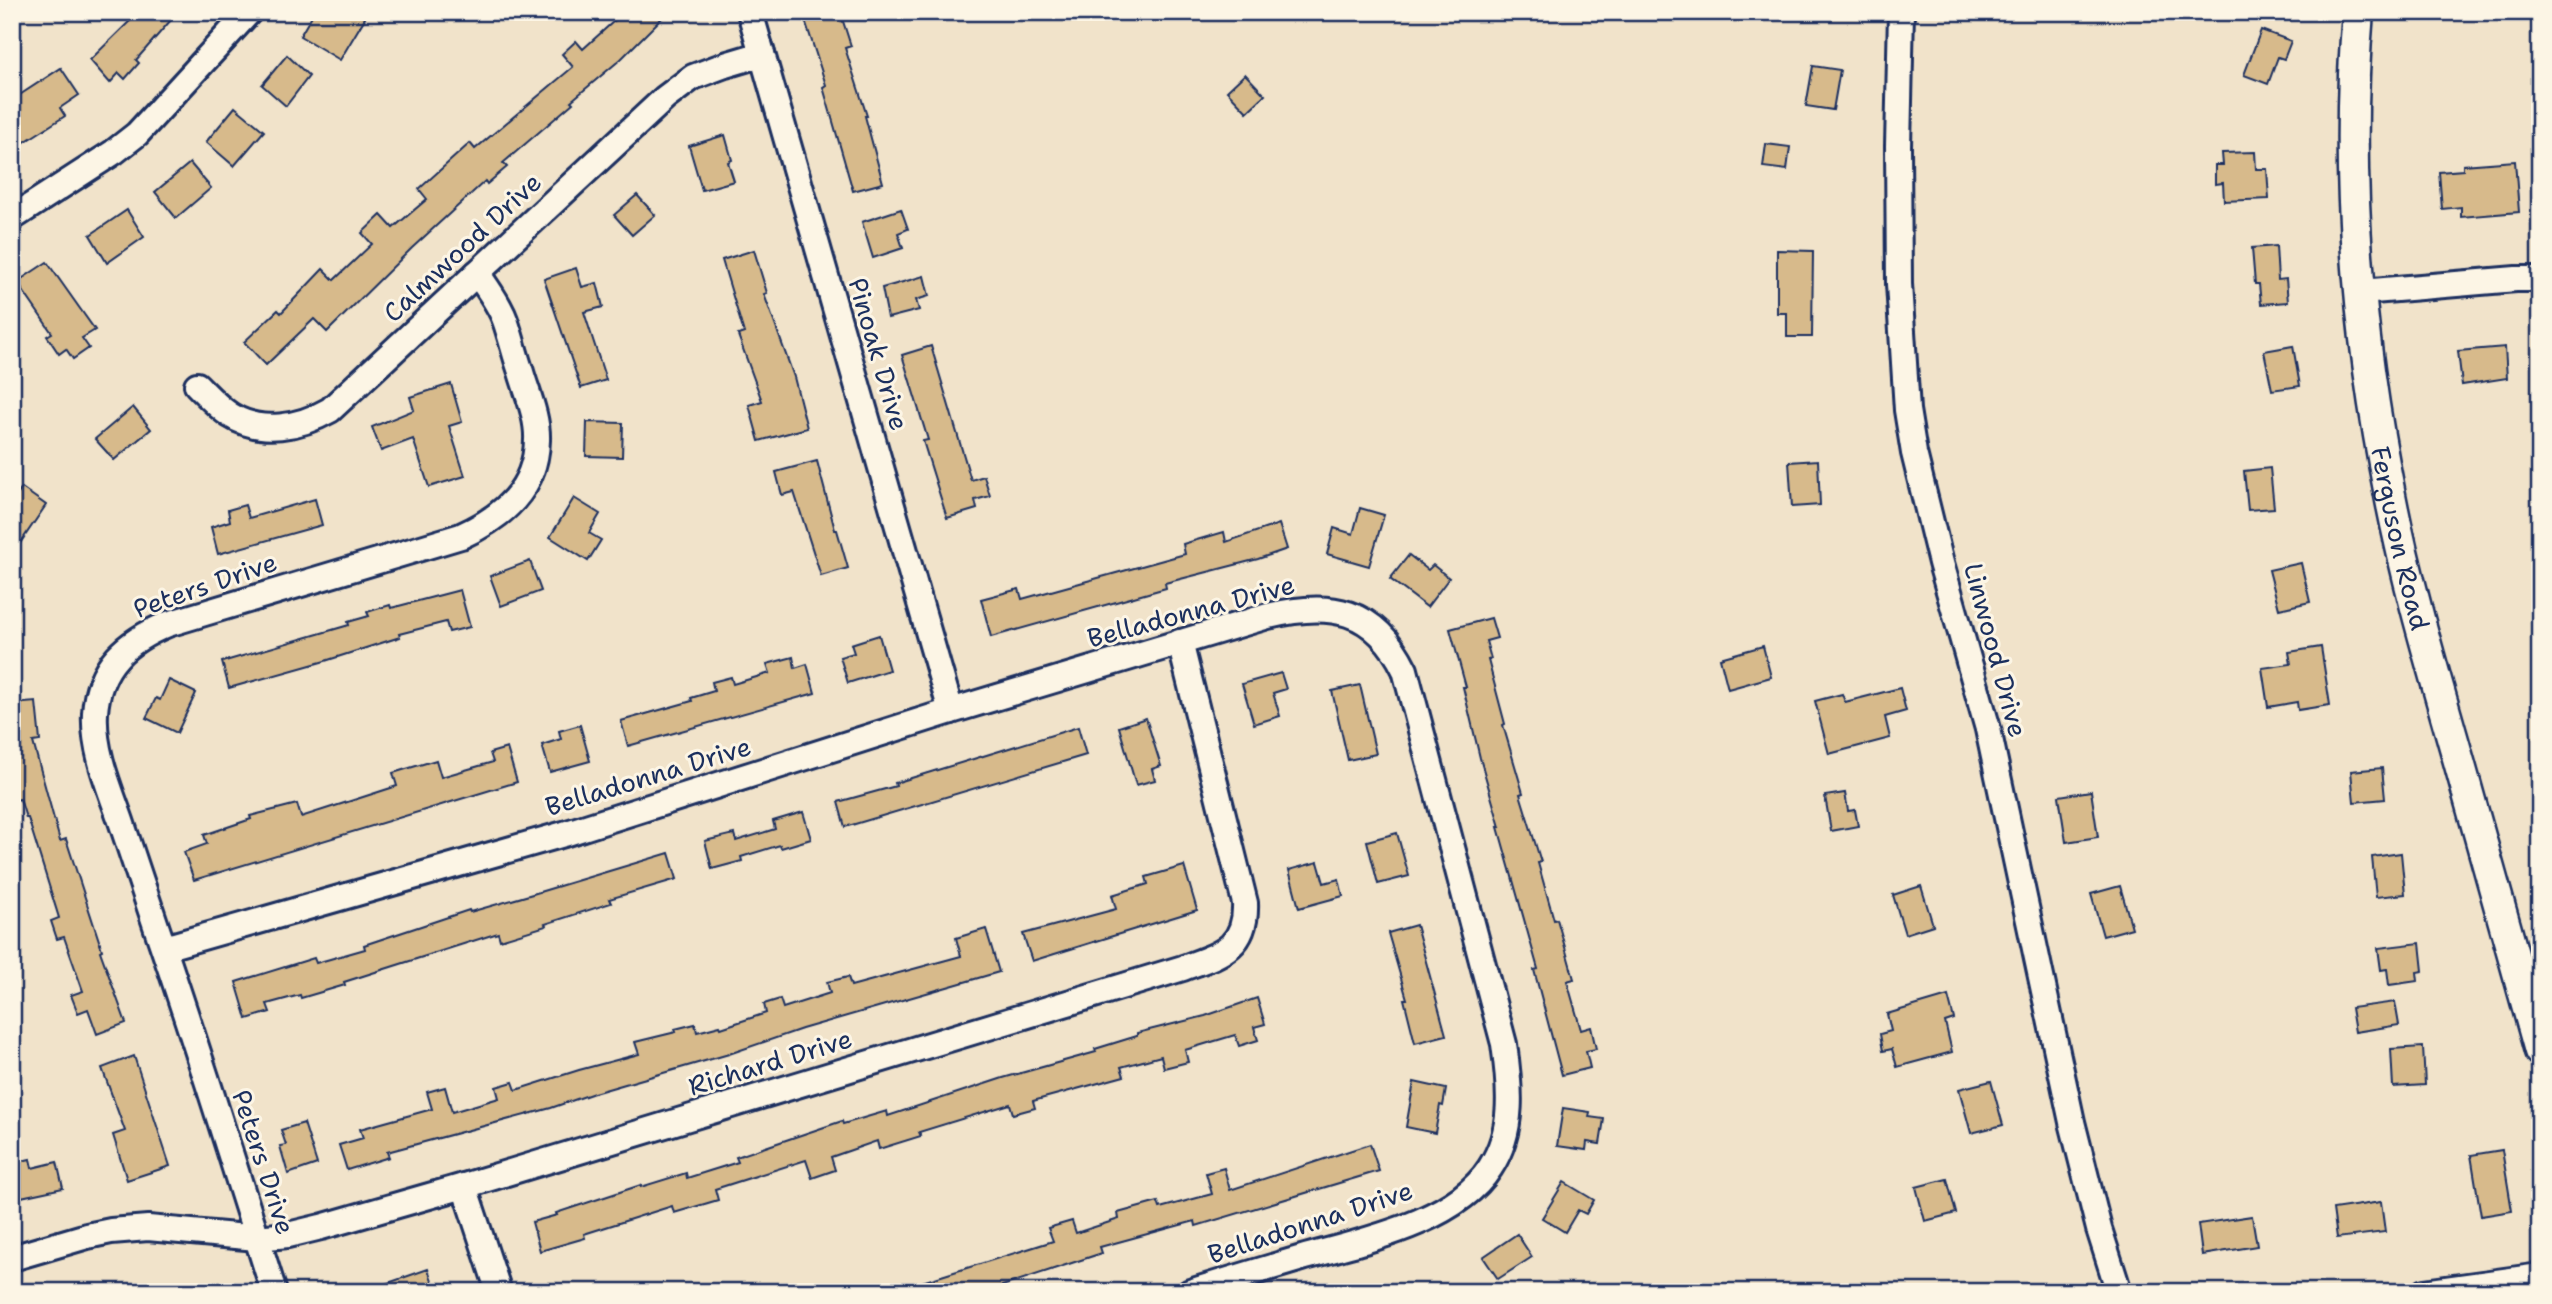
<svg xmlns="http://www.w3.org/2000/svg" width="2552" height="1304" font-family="'Shantell Sans',sans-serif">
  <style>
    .building { fill: #d7ba8b; stroke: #1b2f5e; stroke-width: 2 }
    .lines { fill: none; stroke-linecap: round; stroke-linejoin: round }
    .minor-casing { stroke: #1b2f5e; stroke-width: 30 }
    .tertiary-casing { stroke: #1b2f5e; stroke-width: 35 }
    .minor { stroke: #fcf5e5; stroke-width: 24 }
    .tertiary { stroke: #fcf5e5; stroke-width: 30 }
    .labels { text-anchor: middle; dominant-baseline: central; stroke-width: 6; stroke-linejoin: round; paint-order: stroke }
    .street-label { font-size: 26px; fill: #1b2f5e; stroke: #fcf5e5 }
  </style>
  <rect width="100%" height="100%" fill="#f1e3ca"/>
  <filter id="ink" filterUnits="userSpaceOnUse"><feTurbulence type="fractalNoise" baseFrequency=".0143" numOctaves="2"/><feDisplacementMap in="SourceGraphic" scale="14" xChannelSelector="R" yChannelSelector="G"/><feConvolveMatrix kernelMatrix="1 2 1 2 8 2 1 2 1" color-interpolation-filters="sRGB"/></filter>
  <g filter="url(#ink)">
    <g class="building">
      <polygon points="139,12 178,12 136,60 139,63 125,79 119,73 110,83 90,60"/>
      <polygon points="314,12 355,12 365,18 340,60 300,36"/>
      <polygon points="624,12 668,12 621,59 571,101 573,103 503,163 507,167 487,184 485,181 412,248 327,332 314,319 266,365 244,342 278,310 281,313 323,269 334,280 372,244 362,233 381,215 393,228 427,199 419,189 470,143 475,149 573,67 562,54 576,41 583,49"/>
      <polygon points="829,12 840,12 851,46 845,48 867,116 865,116 883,183 853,191 823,87 826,85 805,20"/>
      <polygon points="2261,30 2291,41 2284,59 2278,57 2268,84 2244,75"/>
      <polygon points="287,55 309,76 286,106 262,85"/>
      <polygon points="1813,66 1840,70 1833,110 1806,106"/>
      <polygon points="61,68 79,95 60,108 65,116 12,150 12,100"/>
      <polygon points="1245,74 1265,95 1247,112 1227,91"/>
      <polygon points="235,107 264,131 234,166 206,142"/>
      <polygon points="725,135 732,160 728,162 734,181 702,190 689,146"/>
      <polygon points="1766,144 1790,147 1787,170 1763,167"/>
      <polygon points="2255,152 2256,169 2267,169 2269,199 2224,201 2223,183 2215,184 2215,165 2223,165 2222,153"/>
      <polygon points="2515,161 2519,212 2461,217 2461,207 2442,209 2439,172 2463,170 2463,165"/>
      <polygon points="190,163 211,188 176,218 155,192"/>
      <polygon points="637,195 655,215 632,235 614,215"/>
      <polygon points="901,209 908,229 898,233 903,248 873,258 862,222"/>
      <polygon points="127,210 144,237 107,263 90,235"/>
      <polygon points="2276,246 2278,280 2286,279 2288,302 2261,304 2259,284 2255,284 2252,248"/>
      <polygon points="754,250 767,293 764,294 794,377 807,428 759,441 749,405 762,401 738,335 744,333 722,260"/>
      <polygon points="1777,250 1813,251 1812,337 1787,337 1787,313 1777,313"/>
      <polygon points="47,262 95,330 82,338 89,348 73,359 66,349 59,354 47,336 52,333 17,282"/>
      <polygon points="576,268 582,287 597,283 603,307 584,312 606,380 581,388 544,279"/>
      <polygon points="924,276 929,296 916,300 919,310 888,318 882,288"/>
      <polygon points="931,346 971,480 984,476 990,496 975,500 977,509 947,518 923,441 928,440 902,355"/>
      <polygon points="2293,346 2300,386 2272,390 2264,351"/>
      <polygon points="2505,347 2507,378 2462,385 2458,351"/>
      <polygon points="451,384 462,422 449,426 465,476 429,487 413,439 381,451 372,427 414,410 410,397"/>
      <polygon points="133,407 151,429 114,460 95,439"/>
      <polygon points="587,422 623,423 622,457 586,456"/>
      <polygon points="1818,460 1820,505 1792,507 1789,462"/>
      <polygon points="817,461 835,530 837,530 848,568 821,576 794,492 782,495 776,472"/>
      <polygon points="2270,468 2274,508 2248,510 2244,471"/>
      <polygon points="22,488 46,505 12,555 12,503"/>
      <polygon points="574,498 600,514 589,533 601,540 588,561 550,537"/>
      <polygon points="315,499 322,525 218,554 211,527 230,521 228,510 245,505 249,518"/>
      <polygon points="1360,508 1384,515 1369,566 1327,554 1334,528 1353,534"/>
      <polygon points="1279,524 1287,549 1258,559 1165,583 1166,588 991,637 981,599 1019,589 1022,599 1185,554 1183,544 1224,532 1226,542"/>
      <polygon points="1409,555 1428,570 1433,565 1449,578 1427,607 1390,579"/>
      <polygon points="530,561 541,591 501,606 490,576"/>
      <polygon points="2301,563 2310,602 2279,609 2269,570"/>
      <polygon points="460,590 470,627 449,632 446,622 399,634 400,637 325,661 229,688 222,662 349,625 348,622 369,616 367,612 390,605 391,608"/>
      <polygon points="1491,618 1497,638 1486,641 1491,659 1488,660 1505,724 1503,725 1523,793 1520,794 1541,862 1538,863 1554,920 1557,919 1574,979 1567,981 1581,1030 1591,1027 1596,1049 1586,1051 1590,1068 1562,1075 1534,970 1538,969 1498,827 1500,827 1480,758 1463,687 1466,687 1450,629"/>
      <polygon points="879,635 889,670 848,683 840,657 854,653 851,644"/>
      <polygon points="1763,646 1771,677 1728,689 1720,658"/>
      <polygon points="2321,647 2330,705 2298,710 2297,702 2268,707 2262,668 2291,664 2289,652"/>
      <polygon points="793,657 795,668 807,664 815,693 628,746 621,721 692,701 691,698 714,691 712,682 731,677 733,684 770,673 767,664"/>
      <polygon points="1281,673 1286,689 1273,693 1280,716 1254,724 1242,684"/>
      <polygon points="169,680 196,693 177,733 146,718 156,698 160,700"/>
      <polygon points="1360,685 1376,754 1348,760 1332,691"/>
      <polygon points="1900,688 1906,711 1885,717 1890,738 1829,754 1815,701 1842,694 1845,702"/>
      <polygon points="36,702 40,741 33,742 60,841 66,839 102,950 100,951 126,1023 97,1034 88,1009 78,1013 71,995 83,991 64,937 57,939 51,921 59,918 28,818 26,818 20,799 12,801 12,704"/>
      <polygon points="1146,718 1161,766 1152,769 1155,780 1136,785 1119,727"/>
      <polygon points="580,725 590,761 550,772 542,745 561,739 559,731"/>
      <polygon points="1078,727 1086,755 845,827 838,802 896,786 895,783"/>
      <polygon points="507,748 517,782 194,880 184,852 207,844 204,835 251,819 250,816 297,804 301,817 397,786 393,773 436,760 441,777 493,762 490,753"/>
      <polygon points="2382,768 2385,799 2354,802 2351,771"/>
      <polygon points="2091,791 2098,837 2066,842 2059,796"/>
      <polygon points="1845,793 1848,811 1855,810 1858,826 1831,831 1825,796"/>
      <polygon points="803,812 811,839 781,848 780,845 741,857 742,861 712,869 705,841 734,834 736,841 775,829 773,821"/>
      <polygon points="1397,833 1409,876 1378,884 1367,841"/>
      <polygon points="669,853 677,879 609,899 611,903 545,924 546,926 500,940 498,933 344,982 345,985 301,998 300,995 267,1004 270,1012 247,1019 236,982 314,958 316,963 365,949 364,945 469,910 470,912 536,893"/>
      <polygon points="2401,853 2405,894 2376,897 2372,857"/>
      <polygon points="1318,862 1324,883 1339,879 1343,896 1299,908 1289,870"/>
      <polygon points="1184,866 1197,910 1032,961 1023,934 1116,909 1112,895 1148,884 1146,877"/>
      <polygon points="1921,886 1933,925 1905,934 1893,895"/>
      <polygon points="2120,886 2132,928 2103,936 2091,894"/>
      <polygon points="1416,925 1446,1035 1415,1043 1404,999 1407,999 1388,933"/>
      <polygon points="986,929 999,972 802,1029 729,1054 594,1093 551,1108 387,1152 389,1157 347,1170 339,1145 363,1138 360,1129 432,1109 427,1092 445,1087 452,1112 499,1098 496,1087 513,1082 516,1090 579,1070 639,1054 635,1042 676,1032 675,1029 695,1024 697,1032 720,1026 721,1028 766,1013 764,1004 780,999 783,1008 830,993 827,982 848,977 851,986 961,956 956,938"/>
      <polygon points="2420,943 2423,971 2417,972 2418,981 2389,985 2387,969 2381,970 2378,948"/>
      <polygon points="1948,996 1954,1019 1945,1022 1952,1052 1897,1067 1892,1049 1883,1051 1880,1034 1891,1031 1887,1014"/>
      <polygon points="1257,998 1265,1024 1254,1027 1258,1040 1239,1046 1235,1035 1185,1050 1188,1062 1164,1068 1161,1056 1121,1067 1124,1076 1033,1101 1035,1108 1013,1114 1010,1104 919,1132 921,1136 879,1149 877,1141 831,1157 835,1170 812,1178 806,1160 715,1189 718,1200 674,1213 672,1206 584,1234 585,1238 540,1251 532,1222 557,1215 556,1213 641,1185 641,1187 686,1173 687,1178 738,1162 736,1157 842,1121 843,1124 887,1111 888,1116 1003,1078 1096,1052 1095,1049 1137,1036 1137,1033 1205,1016"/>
      <polygon points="2395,1002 2399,1025 2355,1032 2351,1008"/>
      <polygon points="2423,1047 2425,1085 2393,1087 2391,1049"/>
      <polygon points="134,1056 170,1166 127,1180 113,1135 125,1131 102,1068"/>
      <polygon points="1991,1081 2003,1125 1971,1133 1959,1089"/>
      <polygon points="1414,1082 1446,1089 1443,1106 1440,1105 1435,1133 1406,1127"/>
      <polygon points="1563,1108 1590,1112 1589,1117 1604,1119 1600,1144 1587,1142 1586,1150 1557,1146"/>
      <polygon points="304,1123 317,1164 288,1174 280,1146 286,1145 281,1130"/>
      <polygon points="1370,1144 1379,1171 1196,1226 1195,1221 1100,1247 1102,1253 984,1292 904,1292 903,1288 1053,1241 1048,1228 1072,1221 1076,1233 1119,1219 1118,1213 1158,1202 1160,1208 1212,1194 1206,1173 1224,1168 1230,1190"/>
      <polygon points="2502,1150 2512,1211 2481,1216 2471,1155"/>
      <polygon points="30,1159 32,1168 57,1162 63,1188 21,1197 13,1163"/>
      <polygon points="1947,1179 1956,1213 1925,1221 1916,1187"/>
      <polygon points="1564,1182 1594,1200 1586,1214 1578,1210 1565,1232 1542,1218"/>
      <polygon points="2381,1202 2385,1232 2337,1238 2333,1209"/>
      <polygon points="2252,1216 2257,1246 2202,1255 2198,1224"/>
      <polygon points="1517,1234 1532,1257 1498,1279 1483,1257"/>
      <polygon points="428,1269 436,1292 371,1292 371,1289"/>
    </g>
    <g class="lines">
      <defs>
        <g id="minor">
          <polyline points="750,12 951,711"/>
          <polyline points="1901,12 1898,146 1899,284 1907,410 1914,453 1941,563 1988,729 2072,1122 2099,1229 2119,1292"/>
          <polyline points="12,218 114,152 137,134 249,12"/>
          <polyline points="2361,292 2516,279 2540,279"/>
          <path d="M 197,385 C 207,395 218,407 230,415 C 261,435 300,427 330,410 L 665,98 L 693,77 L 725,65 L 762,54"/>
          <path d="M 164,948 L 564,834 L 951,711 L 1268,616 C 1330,601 1375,608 1405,670 L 1504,1044 C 1510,1086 1515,1130 1490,1168 C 1455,1223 1361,1241 1302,1258 C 1265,1269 1228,1280 1190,1292"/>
          <polyline points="464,1186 499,1292"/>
          <path d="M 12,1258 L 87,1236 L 111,1231 L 148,1228 L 257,1238 L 288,1235 L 321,1227 L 464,1186 L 1183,968 C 1218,955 1247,949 1245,903 L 1180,642"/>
          <path d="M 274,1292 C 236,1172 199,1051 158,932 C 146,895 133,858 121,821 C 109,787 93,750 95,713 C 98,665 127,641 168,624 L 461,536 C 503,517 536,489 537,440 C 538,417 527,393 521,372 C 515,355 511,337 505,320 C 499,303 487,288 477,273"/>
          <polyline points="2424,1292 2540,1276"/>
        </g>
        <g id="tertiary">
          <path id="s1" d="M 2358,12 C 2344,174 2359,341 2391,500 C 2408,587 2434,673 2458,758 C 2485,856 2512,954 2540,1051"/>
        </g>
      </defs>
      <use href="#minor" class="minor-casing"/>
      <use href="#tertiary" class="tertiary-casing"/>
      <use href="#minor" class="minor"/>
      <use href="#tertiary" class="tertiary"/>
    </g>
  </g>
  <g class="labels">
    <g class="street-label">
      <text transform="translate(462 247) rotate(-43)">Calmwood Drive</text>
      <text transform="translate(879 354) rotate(74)">Pinoak Drive</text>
      <text stroke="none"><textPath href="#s1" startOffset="530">Ferguson Road</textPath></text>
      <text transform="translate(205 585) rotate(-19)">Peters Drive</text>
      <text transform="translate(1191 611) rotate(-15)">Belladonna Drive</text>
      <text transform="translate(1996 650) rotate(75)">Linwood Drive</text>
      <text transform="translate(648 776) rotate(-17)">Belladonna Drive</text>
      <text transform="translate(770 1062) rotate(-17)">Richard Drive</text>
      <text transform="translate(264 1162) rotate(72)">Peters Drive</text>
      <text transform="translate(1310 1222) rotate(-18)">Belladonna Drive</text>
    </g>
  </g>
  <rect width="2552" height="1304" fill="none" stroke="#fcf5e5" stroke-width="42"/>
  <rect x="21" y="21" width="2510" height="1262" fill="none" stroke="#1b2f5e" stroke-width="2.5" filter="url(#ink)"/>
</svg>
